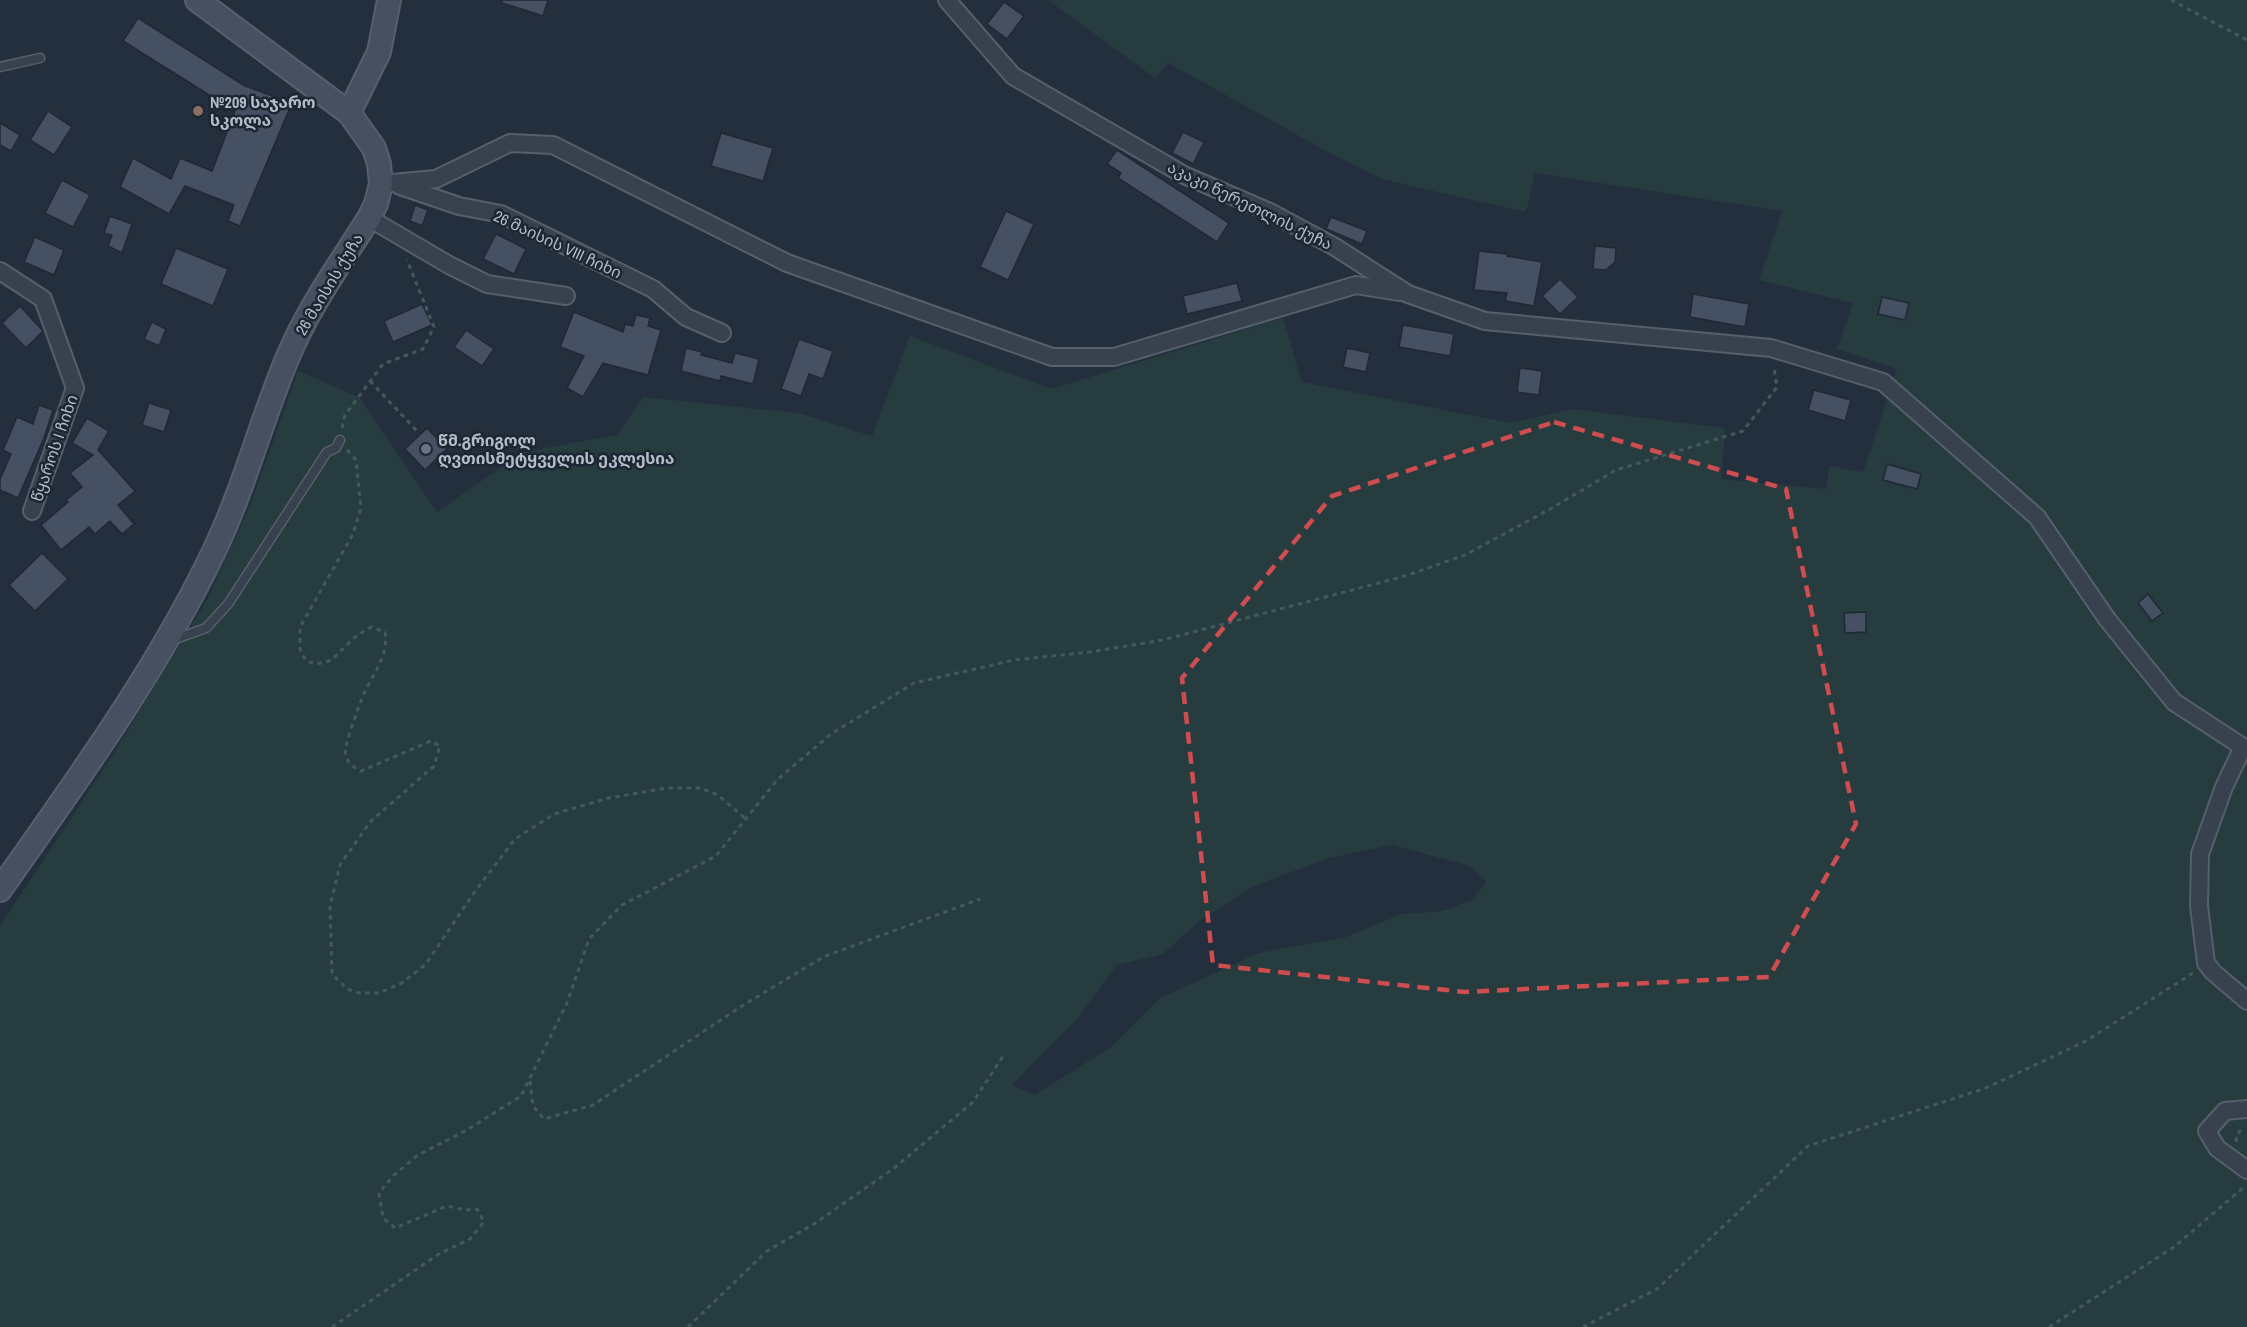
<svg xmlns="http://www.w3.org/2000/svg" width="2247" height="1327" font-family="'Archivo Narrow','Noto Sans Georgian',sans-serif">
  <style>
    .green { fill: #263c3f; fill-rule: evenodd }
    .building { fill: #455162; stroke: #1f2835; stroke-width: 1.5 }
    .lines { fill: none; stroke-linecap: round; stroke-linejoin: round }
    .lane-casing { stroke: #565f6c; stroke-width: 11 }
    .street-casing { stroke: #565f6c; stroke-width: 20 }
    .secondary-casing { stroke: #565f6c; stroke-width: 26 }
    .path { stroke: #44595c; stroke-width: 3; stroke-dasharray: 4.5 4.5; stroke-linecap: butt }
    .lane { stroke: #38414e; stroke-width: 8 }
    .street { stroke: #38414e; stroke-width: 16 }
    .secondary { stroke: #465061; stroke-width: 22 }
    .marked { fill: none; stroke: #ce4d50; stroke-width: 4.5; stroke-dasharray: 12 8; stroke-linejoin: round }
    .education-dot { fill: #8d6e63; stroke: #1d2633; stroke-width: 2 }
    .worship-dot { fill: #6b7280; stroke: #1d2633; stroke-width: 2 }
    .labels { text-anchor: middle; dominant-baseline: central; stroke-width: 5; stroke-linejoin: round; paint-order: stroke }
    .poi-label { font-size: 16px; font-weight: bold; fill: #b4bcc9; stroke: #1d2633; text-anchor: start }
    .street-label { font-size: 16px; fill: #b4bcc9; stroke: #1d2633 }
  </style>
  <rect width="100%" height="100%" fill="#242f3e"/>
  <path class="green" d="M 1048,0 L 2247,0 L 2247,1327 L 0,1327 L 0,926 L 115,751 L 207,600 L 250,506 L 298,371 L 359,397 L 437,512 L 523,452 L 617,435 L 643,397 L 799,413 L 872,436 L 910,336 L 1051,389 L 1283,318 L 1302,382 L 1511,423 L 1573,409 L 1725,428 L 1721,479 L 1826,489 L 1829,466 L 1863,472 L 1897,369 L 1837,349 L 1853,303 L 1759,280 L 1782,211 L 1535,173 L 1526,212 L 1385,180 L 1328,152 L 1168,63 L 1155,78 ZM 1392,845 L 1470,866 L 1487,882 L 1471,900 L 1443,911 L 1402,914 L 1346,937 L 1259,953 L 1160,998 L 1111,1047 L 1035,1095 L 1012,1085 L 1079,1017 L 1117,965 L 1163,954 L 1198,922 L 1254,886 L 1329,858 Z"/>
  <g class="building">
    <polygon points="502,0 548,0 543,16 502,3"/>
    <polygon points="1004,2 1024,16 1007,39 987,24"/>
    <polygon points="138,18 245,86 292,103 240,226 228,221 234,205 185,186 169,214 120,187 133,158 171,179 180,158 212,171 235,111 123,41"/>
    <polygon points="48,111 72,127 54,155 30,140"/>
    <polygon points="0,123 20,135 11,151 0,145"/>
    <polygon points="1183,132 1204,142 1193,164 1172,153"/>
    <polygon points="721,133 773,148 763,181 711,166"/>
    <polygon points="1117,150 1229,223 1217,242 1118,178 1121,173 1107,164"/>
    <polygon points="62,180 90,195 73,227 45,213"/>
    <polygon points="415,205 428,210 422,226 410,221"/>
    <polygon points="1006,211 1034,224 1008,280 980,267"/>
    <polygon points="110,216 132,224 122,253 108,246 112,235 104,233"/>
    <polygon points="1331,217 1367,231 1362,244 1326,229"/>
    <polygon points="496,234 526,249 514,274 483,259"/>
    <polygon points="35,237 64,250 54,275 24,262"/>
    <polygon points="1595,246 1616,248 1615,262 1606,270 1593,269"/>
    <polygon points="176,248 228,269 213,306 161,284"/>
    <polygon points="1479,251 1507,254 1507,256 1542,262 1534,306 1505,301 1507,293 1474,290"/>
    <polygon points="1560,279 1578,297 1560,314 1542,296"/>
    <polygon points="1237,283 1242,301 1187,314 1183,296"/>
    <polygon points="1693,294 1749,304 1745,327 1690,317"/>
    <polygon points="1882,297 1909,303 1905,320 1878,314"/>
    <polygon points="422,304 432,325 393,342 384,321"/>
    <polygon points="20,306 43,331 26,348 2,323"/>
    <polygon points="574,312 623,332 625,324 633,326 636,315 650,318 648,326 661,330 648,375 603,363 583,397 567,388 584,356 560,347"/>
    <polygon points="152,322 166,329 159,346 144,339"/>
    <polygon points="1403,325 1454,334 1450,356 1399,347"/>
    <polygon points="466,330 494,349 482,366 454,347"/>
    <polygon points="799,339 833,351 823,379 809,374 801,396 781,389"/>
    <polygon points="686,348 702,352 701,355 732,363 735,353 759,359 753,384 721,376 720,381 681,371"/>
    <polygon points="1347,348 1370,353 1366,372 1343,367"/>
    <polygon points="1520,368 1542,371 1539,395 1517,392"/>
    <polygon points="1814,390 1851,400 1845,421 1808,410"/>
    <polygon points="149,403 171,410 164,432 142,425"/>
    <polygon points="39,405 53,410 44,438 18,498 0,490 0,479 11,454 3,450 17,417 33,424"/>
    <polygon points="87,418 109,431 98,450 135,491 118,505 134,524 122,534 110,521 95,534 89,527 61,550 41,525 68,502 66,500 82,487 70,473 93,455 72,443"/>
    <polygon points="427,428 447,449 425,470 405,449"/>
    <polygon points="1887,464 1921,474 1917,489 1883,480"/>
    <polygon points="42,553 68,579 35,611 9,585"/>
    <polygon points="2148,594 2163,613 2152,621 2138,603"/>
    <polygon points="1866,612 1866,632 1845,633 1844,613"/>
  </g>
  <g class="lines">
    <defs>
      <g id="lane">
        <polyline points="0,67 40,58"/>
        <polyline points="172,635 178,638 206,628 228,604 327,452 336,448 340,440"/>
      </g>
      <g id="street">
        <polyline points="947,0 1013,76 1184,175 1270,212 1335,247 1408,294 1485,321 1771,348 1883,382 2037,517 2107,619 2174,702 2243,747 2224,787 2200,854 2199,906 2206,963 2213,972 2247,1001"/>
        <polyline points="381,184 436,179 510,143 553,145 787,263 1052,357 1114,357 1356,285 1399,292"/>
        <polyline points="400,186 459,206 501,214 653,289 686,317 722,333"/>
        <polyline points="369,218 449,265 487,284 566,296"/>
        <polyline points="0,271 43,299 75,388 32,511"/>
        <polyline points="2247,1109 2225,1111 2207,1131 2217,1148 2247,1170"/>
      </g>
      <g id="secondary">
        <polyline points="349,113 379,52 389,0"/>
        <path d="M 0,890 C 77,780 157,671 215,549 C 244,488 261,421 287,359 C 308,308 340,264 369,218 L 376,204 L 381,184 L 379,164 L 374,148 L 349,113 L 197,0"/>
      </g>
    </defs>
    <use href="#lane" class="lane-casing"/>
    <use href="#street" class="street-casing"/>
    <use href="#secondary" class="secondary-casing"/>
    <g class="path">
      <polyline points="2171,0 2247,40"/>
      <polyline points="370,381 418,432"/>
      <polyline points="342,428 345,415 383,364 423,349 434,327 407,260"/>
      <path d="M 347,450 L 356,460 L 361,508 L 353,534 L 300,627 L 300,649 L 306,661 C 330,669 335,655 351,641 C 356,635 364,632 371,627 L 385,632 C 389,657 372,674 363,696 C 356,713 350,732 345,749 C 346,762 350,765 361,771 L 431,741 L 440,746 L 434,766 L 370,822 L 340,865 L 330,906 L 332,974 L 347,989 L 359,993 L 379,993 L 402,983 L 426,964 L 473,894 L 515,839 L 554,814 L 609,798 L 667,788 L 700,788 L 718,795 L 747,820"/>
      <polyline points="530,1081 533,1106 544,1119 593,1105 742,1006 823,957 980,899"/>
      <polyline points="2236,1142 2237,1134 2244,1127"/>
      <polyline points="332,1327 439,1254 470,1239 484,1222 477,1209 465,1210 447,1206 395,1228 383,1218 379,1193 393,1176 418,1155 467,1130 521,1096 567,1003 589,939 622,905 716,856 777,780 831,734 914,683 1014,660 1090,652 1163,640 1405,576 1465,555 1552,508 1616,470 1743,431 1777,387 1774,367"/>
      <polyline points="688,1327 767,1251 814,1224 893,1169 973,1102 1005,1053"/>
      <polyline points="1583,1327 1657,1289 1808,1146 1986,1088 2086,1041 2193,973"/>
      <polyline points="2049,1327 2174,1247 2244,1187"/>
    </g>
    <use href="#lane" class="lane"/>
    <use href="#street" class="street"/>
    <use href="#secondary" class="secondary"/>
  </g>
  <path class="marked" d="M 1554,422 L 1786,489 L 1856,824 L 1769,977 L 1465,992 L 1213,965 L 1182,678 L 1332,496 Z"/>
  <circle class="education-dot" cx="198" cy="111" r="6"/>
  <circle class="worship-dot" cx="426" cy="449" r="6"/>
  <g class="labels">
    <g class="poi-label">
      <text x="210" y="102">№209 საჯარო<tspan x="210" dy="18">სკოლა</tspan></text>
      <text x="438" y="440">წმ.გრიგოლ<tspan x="438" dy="18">ღვთისმეტყველის ეკლესია</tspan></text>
    </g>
    <g class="street-label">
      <text transform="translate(1250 205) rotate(26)">აკაკი წერეთლის ქუჩა</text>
      <text transform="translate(558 244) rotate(25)">26 მაისის VIII ჩიხი</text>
      <text transform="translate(329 284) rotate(-59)">26 მაისის ქუჩა</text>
      <text transform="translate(54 448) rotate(-71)">წყაროს I ჩიხი</text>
    </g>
  </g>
</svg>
